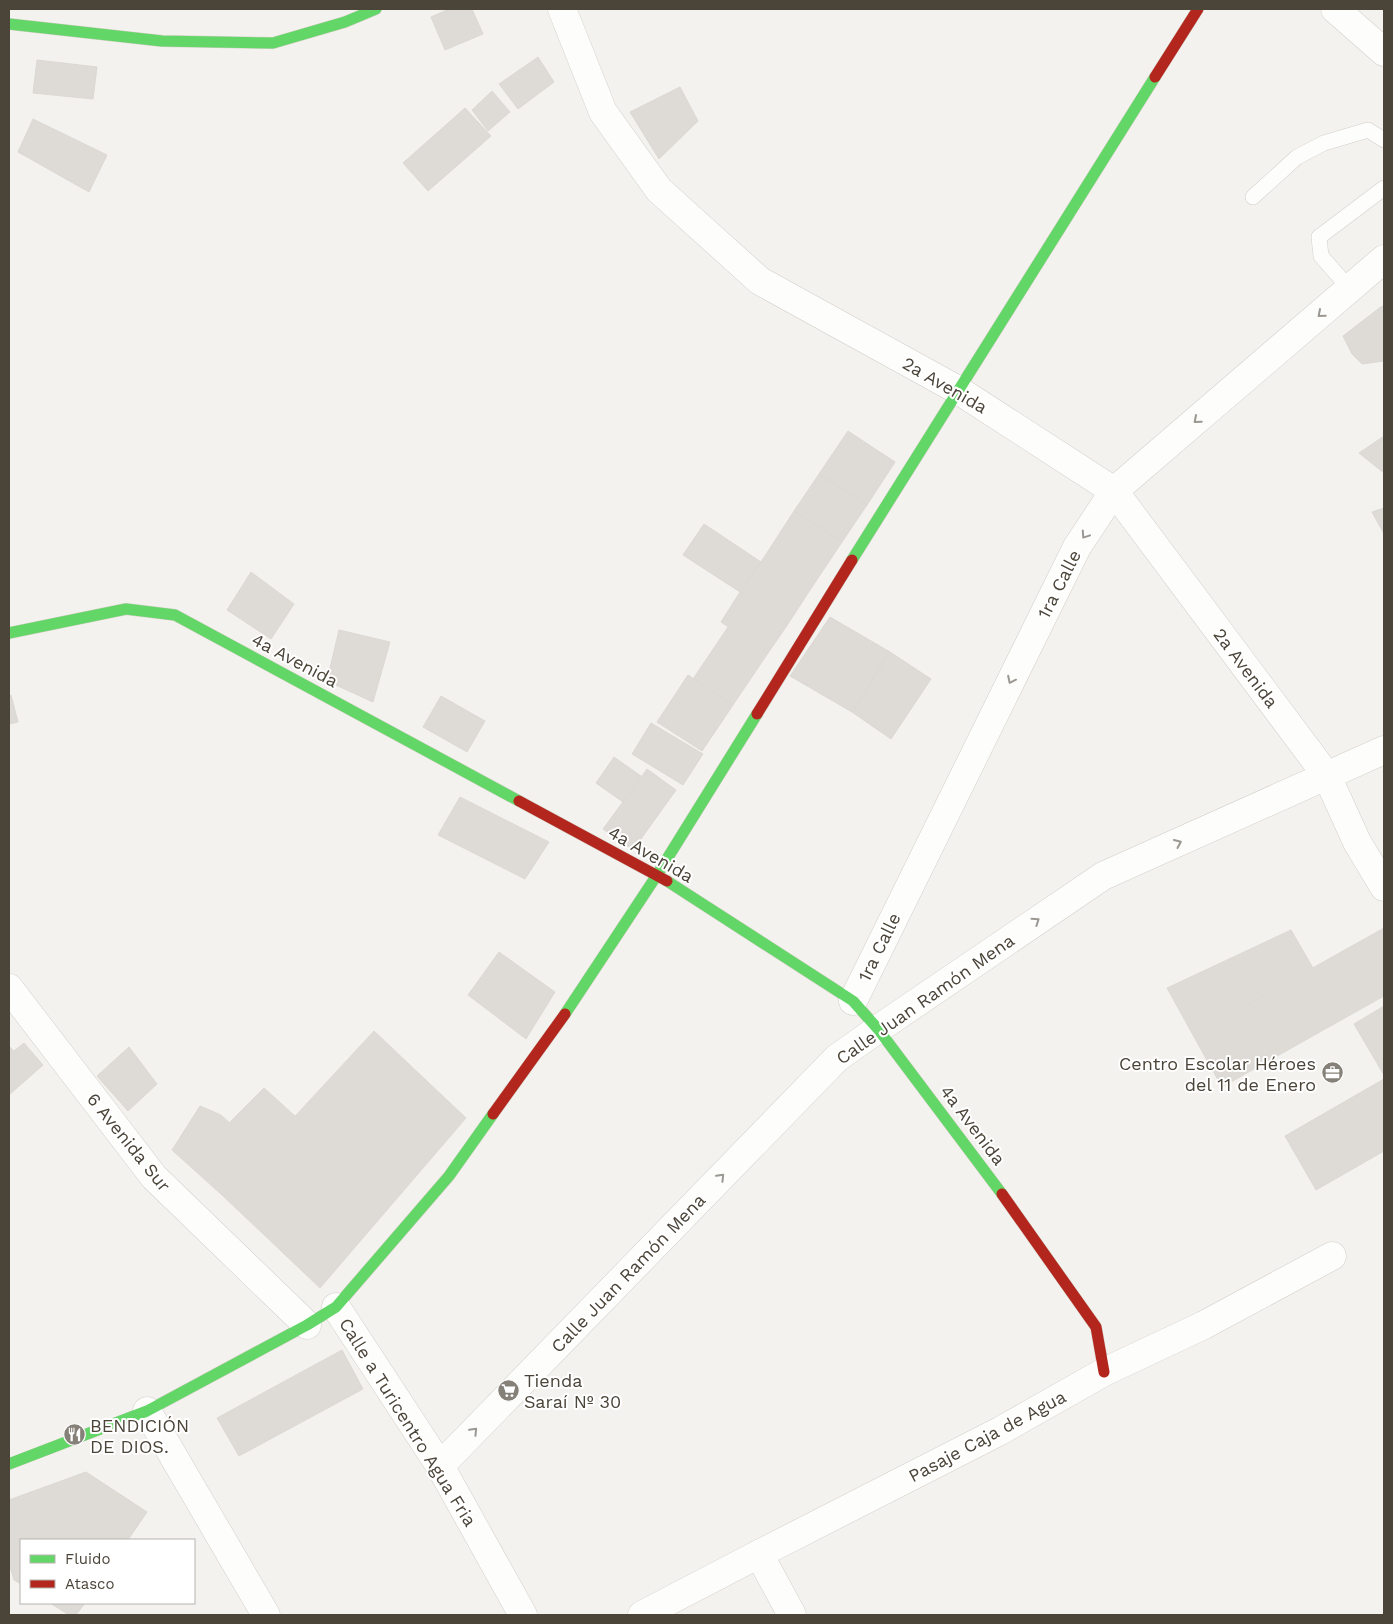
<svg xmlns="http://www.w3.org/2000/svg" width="1393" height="1624" font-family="'Work Sans',sans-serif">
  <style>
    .building { fill: #dedbd6; stroke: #dcd9d4 }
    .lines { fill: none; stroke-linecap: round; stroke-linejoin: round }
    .lane-casing { stroke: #d2d0cb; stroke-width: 16 }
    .street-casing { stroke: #d2d0cb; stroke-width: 29 }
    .fast-casing { stroke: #d3cfc5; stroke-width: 12 }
    .jam-casing { stroke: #d3cfc5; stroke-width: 12 }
    .lane { stroke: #fdfdfc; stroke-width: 15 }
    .street { stroke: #fdfdfc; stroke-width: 28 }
    .fast { stroke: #63d668; stroke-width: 11 }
    .jam { stroke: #b3261e; stroke-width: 11 }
    .oneway { stroke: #9b9791 }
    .labels { text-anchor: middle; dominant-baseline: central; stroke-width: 4; stroke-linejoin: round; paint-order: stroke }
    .street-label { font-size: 18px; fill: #4b4439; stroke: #fff }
    .poi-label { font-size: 18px; fill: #4b4439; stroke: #fff; text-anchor: start }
  </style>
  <rect width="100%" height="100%" fill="#f4f2ee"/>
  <g class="building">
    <polygon points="449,9 472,9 483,34 445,50 431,17"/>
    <polygon points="538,57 554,82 518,109 499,84"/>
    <polygon points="37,60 97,67 93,99 33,93"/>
    <polygon points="680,87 698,121 659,159 630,112"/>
    <polygon points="492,91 510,112 488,131 472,110"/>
    <polygon points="465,108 491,136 428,191 403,163"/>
    <polygon points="33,119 107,155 89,192 18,152"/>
    <polygon points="1382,306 1384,308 1384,361 1362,364 1352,354 1343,336"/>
    <polygon points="848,431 895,462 867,505 819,474"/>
    <polygon points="1384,436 1384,473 1359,453"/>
    <polygon points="819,474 867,505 842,542 794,511"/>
    <polygon points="1384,508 1384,534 1372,512"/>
    <polygon points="794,511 842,542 808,593 761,562"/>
    <polygon points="704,524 761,562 740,592 683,555"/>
    <polygon points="761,562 808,593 788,624 740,592"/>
    <polygon points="251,572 294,604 271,639 227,610"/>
    <polygon points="740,592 788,624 768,653 721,622"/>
    <polygon points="830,617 890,652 852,712 790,676"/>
    <polygon points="728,627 768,653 733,705 693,679"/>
    <polygon points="339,630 390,642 373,702 327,681"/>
    <polygon points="890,652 931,679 891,739 852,712"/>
    <polygon points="688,675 733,705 702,751 657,722"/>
    <polygon points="9,695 11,695 18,722 9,724"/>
    <polygon points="441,696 485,721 467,752 423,727"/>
    <polygon points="651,723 703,754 683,785 632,754"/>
    <polygon points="614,757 641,776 623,802 596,783"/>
    <polygon points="647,769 676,790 633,850 603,829"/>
    <polygon points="460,797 549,842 525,879 438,835"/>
    <polygon points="1384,928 1384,996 1222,1087 1193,1035"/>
    <polygon points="1291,930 1313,968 1193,1035 1167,988"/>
    <polygon points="499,952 555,992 526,1039 468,995"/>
    <polygon points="1384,1006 1384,1075 1354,1024"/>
    <polygon points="374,1031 466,1118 320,1288 222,1195"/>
    <polygon points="24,1043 43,1065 9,1095 9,1046 14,1051"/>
    <polygon points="129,1047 157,1084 128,1111 97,1076"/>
    <polygon points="1384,1079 1384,1151 1316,1190 1285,1136"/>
    <polygon points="264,1088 295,1116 262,1152 229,1123"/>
    <polygon points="200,1106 221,1115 262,1152 222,1195 172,1150"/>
    <polygon points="342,1350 363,1389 239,1456 217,1418"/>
    <polygon points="86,1472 147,1512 128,1540 21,1540 21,1584 14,1580 9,1563 9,1500"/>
    <polygon points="50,1603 85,1603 76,1615 69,1615"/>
  </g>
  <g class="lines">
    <defs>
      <g id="lane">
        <polyline points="1253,197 1297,157 1324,143 1368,130 1384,140"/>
        <polyline points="1350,289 1321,256 1319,237 1384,188"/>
      </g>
      <g id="street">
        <polyline points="562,9 603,112 659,190 760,281 958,390 1114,491 1327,776 1357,842 1384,887"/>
        <polyline points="1335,9 1384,52"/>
        <polyline points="9,988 154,1177 307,1325"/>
        <polyline points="853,1001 1077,547 1114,491 1384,259"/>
        <polyline points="336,1307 440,1466 523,1615"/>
        <polyline points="147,1411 266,1615"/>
        <polyline points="440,1466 837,1058 878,1029 1103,876 1384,750"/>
        <polyline points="759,1554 792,1615"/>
        <polyline points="642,1615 759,1554 1000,1431 1104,1372 1204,1325 1332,1256"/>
      </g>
      <g id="fast">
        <polyline points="9,24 162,41 273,43 345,22 376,9"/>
        <polyline points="852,560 1155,77"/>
        <polyline points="9,633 126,609 175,615 519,801"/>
        <polyline points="667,881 853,1001 878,1029 1002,1194"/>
        <polyline points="565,1014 657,875 757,714"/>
        <polyline points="9,1464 147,1411 307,1325 336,1307 449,1176 493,1114"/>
      </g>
      <g id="jam">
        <polyline points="1155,77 1198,9"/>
        <polyline points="757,714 852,560"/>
        <polyline points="519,801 667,881"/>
        <polyline points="493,1114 565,1014"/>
        <polyline points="1002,1194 1096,1327 1104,1372"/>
      </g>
    </defs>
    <use href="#lane" class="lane-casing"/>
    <use href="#street" class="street-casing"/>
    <use href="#fast" class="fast-casing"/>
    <use href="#jam" class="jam-casing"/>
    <use href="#lane" class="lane"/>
    <use href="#street" class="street"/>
    <use href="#fast" class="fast"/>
    <use href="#jam" class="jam"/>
  </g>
  <defs><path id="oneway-chevron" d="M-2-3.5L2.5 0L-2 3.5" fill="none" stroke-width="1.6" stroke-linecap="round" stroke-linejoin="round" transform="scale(1.25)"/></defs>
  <g class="oneway">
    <use href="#oneway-chevron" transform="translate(1321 314) rotate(139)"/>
    <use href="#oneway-chevron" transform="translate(1197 420) rotate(139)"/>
    <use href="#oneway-chevron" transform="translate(1085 535) rotate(124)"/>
    <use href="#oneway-chevron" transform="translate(1011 680) rotate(116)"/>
    <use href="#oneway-chevron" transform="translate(1178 843) rotate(-24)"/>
    <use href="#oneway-chevron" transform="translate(1036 921) rotate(-34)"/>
    <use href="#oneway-chevron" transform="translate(721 1177) rotate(-46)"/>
    <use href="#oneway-chevron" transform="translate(474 1431) rotate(-46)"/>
  </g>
  <defs>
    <symbol id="office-disc" viewBox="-11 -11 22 22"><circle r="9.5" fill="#868178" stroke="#fff"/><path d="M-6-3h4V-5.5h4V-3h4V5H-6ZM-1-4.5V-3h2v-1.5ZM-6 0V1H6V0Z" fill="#fff"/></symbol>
    <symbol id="supermarket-disc" viewBox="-11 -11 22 22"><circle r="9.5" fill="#868178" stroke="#fff"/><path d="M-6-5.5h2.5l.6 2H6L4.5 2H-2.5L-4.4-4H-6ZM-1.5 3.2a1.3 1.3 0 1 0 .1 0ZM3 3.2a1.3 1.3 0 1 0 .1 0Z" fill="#fff"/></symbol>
    <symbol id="restaurant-disc" viewBox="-11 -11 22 22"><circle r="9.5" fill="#868178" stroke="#fff"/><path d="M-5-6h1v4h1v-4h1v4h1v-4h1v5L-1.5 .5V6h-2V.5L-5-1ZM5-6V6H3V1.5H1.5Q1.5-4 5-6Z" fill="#fff"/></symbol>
  </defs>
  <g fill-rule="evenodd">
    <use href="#office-disc" x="1320" y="1060" width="25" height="25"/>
    <use href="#supermarket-disc" x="496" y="1378" width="25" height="25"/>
    <use href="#restaurant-disc" x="62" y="1422" width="25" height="25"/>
  </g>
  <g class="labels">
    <g class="street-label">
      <text transform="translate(945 385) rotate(30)">2a Avenida</text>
      <text transform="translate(1059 584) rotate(-63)">1ra Calle</text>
      <text transform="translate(295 660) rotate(28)">4a Avenida</text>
      <text transform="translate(1246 668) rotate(53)">2a Avenida</text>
      <text transform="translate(651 854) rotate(30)">4a Avenida</text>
      <text transform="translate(879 947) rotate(-64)">1ra Calle</text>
      <text transform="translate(925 999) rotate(-35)">Calle Juan Ramón Mena</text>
      <text transform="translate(973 1125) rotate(53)">4a Avenida</text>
      <text transform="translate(129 1142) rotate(51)">6 Avenida Sur</text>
      <text transform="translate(628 1273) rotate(-46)">Calle Juan Ramón Mena</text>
      <text transform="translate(408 1422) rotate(58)">Calle a Turicentro Agua Fria</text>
      <text transform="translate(987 1436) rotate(-28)">Pasaje Caja de Agua</text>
    </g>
    <g class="poi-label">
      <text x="1316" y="1063" text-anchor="end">Centro Escolar Héroes<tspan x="1316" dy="21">del 11 de Enero</tspan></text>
      <text x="524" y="1380">Tienda<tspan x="524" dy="21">Saraí Nº 30</tspan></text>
      <text x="90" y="1425">BENDICIÓN<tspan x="90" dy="21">DE DIOS.</tspan></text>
    </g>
  </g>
  <rect width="1393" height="1624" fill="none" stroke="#4b4439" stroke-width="20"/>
  <rect x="20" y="1539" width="175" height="65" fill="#ffffff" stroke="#b7b4b0"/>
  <rect x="30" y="1555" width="25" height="8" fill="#63d668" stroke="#b7b4b0"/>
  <text x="65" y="1564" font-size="15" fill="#4b4439">Fluido</text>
  <rect x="30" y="1580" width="25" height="8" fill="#b3261e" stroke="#b7b4b0"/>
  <text x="65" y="1589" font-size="15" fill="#4b4439">Atasco</text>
</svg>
